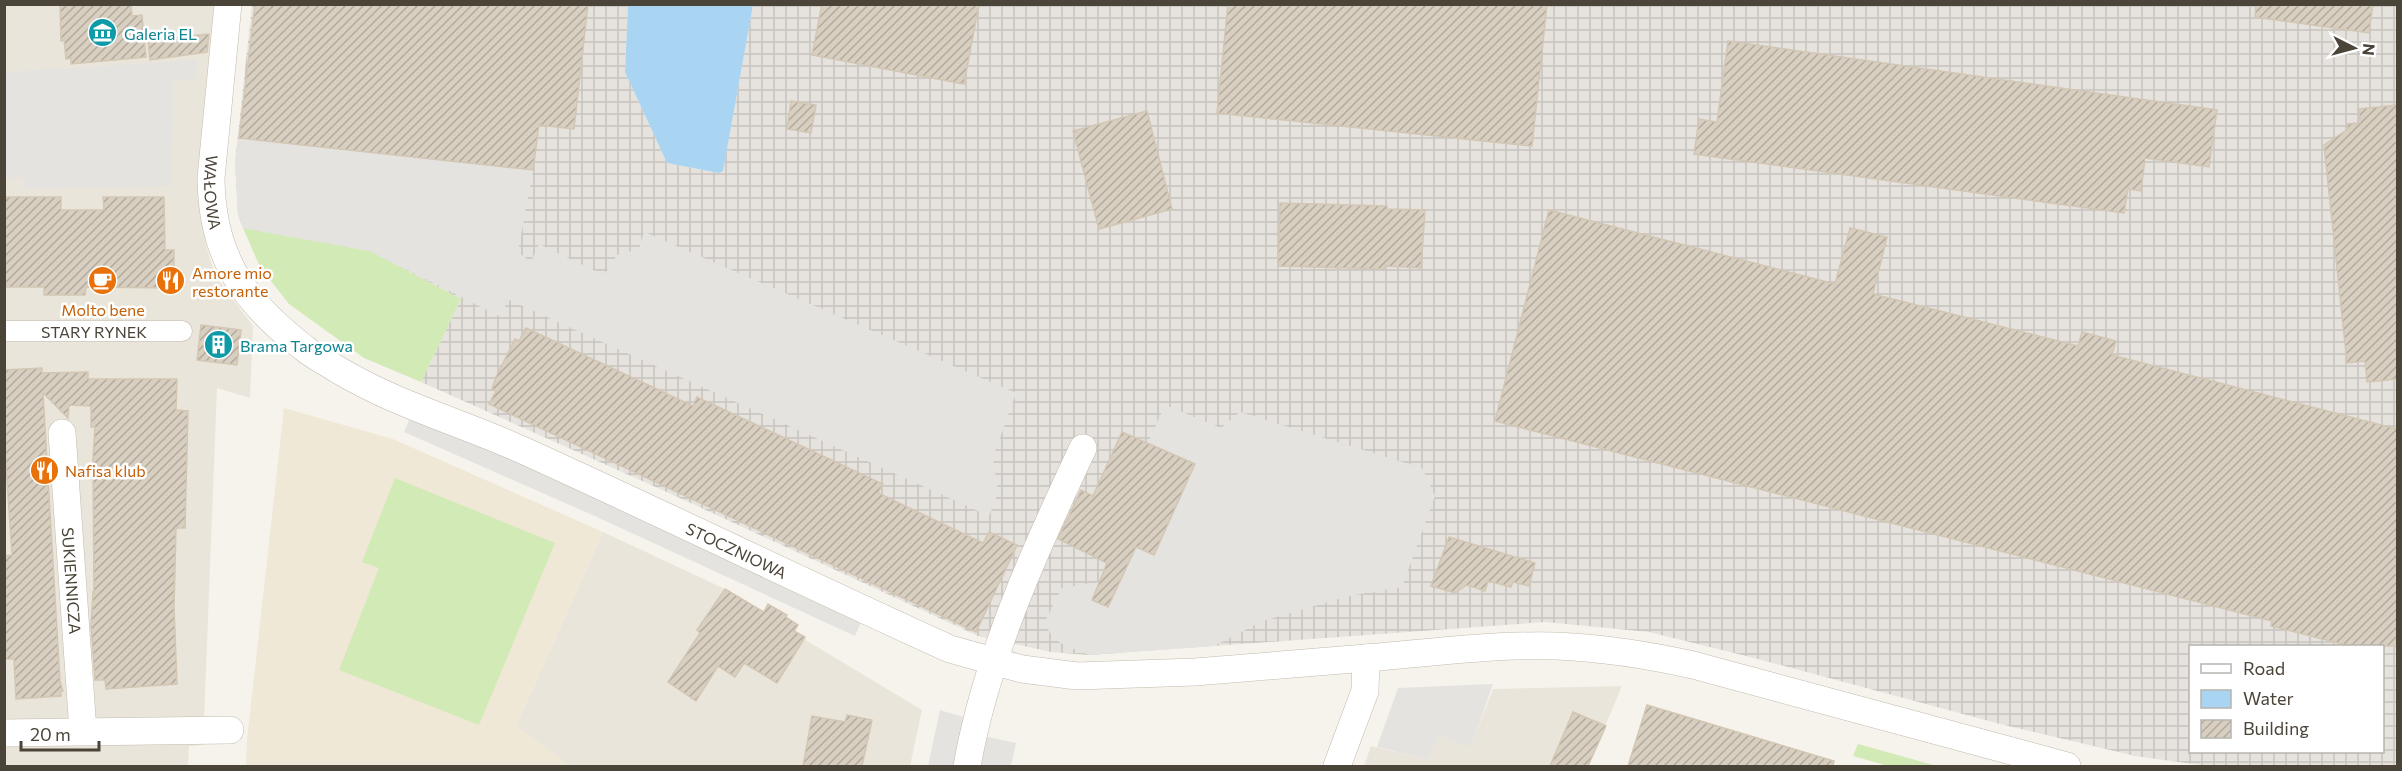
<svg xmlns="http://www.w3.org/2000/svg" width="2402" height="771" font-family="Commissioner,sans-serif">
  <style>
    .residential { fill: #eae5da }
    .industrial { fill: url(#industrial-grid); fill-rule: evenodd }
    .education { fill: #efe8d6 }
    .grass { fill: #d2eab5 }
    .parking { fill: #e5e3e0 }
    .water { fill: #a9d4f2 }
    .building { fill: url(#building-hatch); stroke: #d3c7b4; stroke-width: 1.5 }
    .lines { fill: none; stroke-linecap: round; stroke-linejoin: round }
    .pedestrian-casing { stroke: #c2bbae; stroke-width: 21 }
    .minor-casing { stroke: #c2bbae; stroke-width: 28 }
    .pedestrian { stroke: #fff; stroke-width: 20 }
    .minor { stroke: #fff; stroke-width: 27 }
    .labels { text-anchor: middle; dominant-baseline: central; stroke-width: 5; stroke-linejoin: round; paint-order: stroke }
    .culture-label { font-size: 16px; fill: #0d838f; stroke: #fff; text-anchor: start }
    .street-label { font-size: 16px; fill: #4b4439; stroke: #fff }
    .food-label { font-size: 16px; fill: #c56008; stroke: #fff; text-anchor: start }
  </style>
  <defs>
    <pattern id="industrial-grid" width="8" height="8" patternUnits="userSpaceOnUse" patternTransform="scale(1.5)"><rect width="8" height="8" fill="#e6e2dd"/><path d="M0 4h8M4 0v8" fill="none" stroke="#c7c3be"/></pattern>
    <pattern id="building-hatch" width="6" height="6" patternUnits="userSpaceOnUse" patternTransform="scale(1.5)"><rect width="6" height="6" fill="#d8cfc1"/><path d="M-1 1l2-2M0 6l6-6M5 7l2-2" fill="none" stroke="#b1aa9e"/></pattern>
  </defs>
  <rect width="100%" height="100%" fill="#f6f3ec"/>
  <g class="residential">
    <polygon points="4,5 221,5 203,214 206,245 215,276 253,326 250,398 217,388 203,745 189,746 188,766 5,766"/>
    <polygon points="603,532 725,589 763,612 768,604 787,615 786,617 798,625 794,631 805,637 804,639 922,710 910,766 570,766 516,726"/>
    <polygon points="1622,686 1588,766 1364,766 1371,746 1428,760 1439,734 1471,746 1493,689"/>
  </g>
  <path class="industrial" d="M 252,5 L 628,5 L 625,72 L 667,163 L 719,173 L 723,170 L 753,5 L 2397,5 L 2397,766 L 2208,766 L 2135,756 L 2000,724 L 1758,659 L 1649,632 L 1545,622 L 1089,655 L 1051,652 L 978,636 L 669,493 L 421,382 L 461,299 L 370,251 L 243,228 L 238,216 L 235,162 ZM 2190,646 L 2382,646 L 2382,752 L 2190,752 Z"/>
  <polygon class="education" points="284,408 393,439 603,532 516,726 570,766 246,766 247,740"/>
  <g class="grass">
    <polygon points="243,228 370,251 461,299 421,382 364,358 289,304 260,267"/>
    <polygon points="395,478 555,543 479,725 339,670 379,568 362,562"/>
    <polygon points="1858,744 1937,766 1888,766 1853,756"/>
  </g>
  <g class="parking">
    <polygon points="197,60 196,79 173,81 172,186 25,189 24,177 5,179 5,72"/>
    <polygon points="239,138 533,170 518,252 531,262 539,244 604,275 617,255 639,249 644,232 1016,393 993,457 998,493 989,516 509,300 499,316 370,251 243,228 238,216 235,162"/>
    <polygon points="1165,405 1221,428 1240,412 1422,468 1435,496 1402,587 1349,596 1263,621 1214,646 1089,655 1066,646 1054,639 1044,623 1062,588 1121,579 1136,547 1154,555 1195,464 1148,443"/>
    <polygon points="415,407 866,611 855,636 599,518 404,432"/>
    <polygon points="1493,684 1471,747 1439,735 1428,760 1377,747 1398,688"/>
    <polygon points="940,710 976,721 974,734 1016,743 1011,766 928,766"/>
  </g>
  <polygon class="water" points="628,5 753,5 723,171 719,173 667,163 625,72"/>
  <g class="building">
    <polygon points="60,4 131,4 132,16 142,15 146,57 71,64 71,58 66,59 64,40 61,41"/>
    <polygon points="255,4 588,4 574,129 539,125 533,170 239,138"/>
    <polygon points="822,4 979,4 964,84 812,55"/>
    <polygon points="1228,4 1547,4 1532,146 1217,113"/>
    <polygon points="2256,4 2373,4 2369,33 2255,17"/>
    <polygon points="209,34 207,52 150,60 148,40"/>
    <polygon points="1728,41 2217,110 2209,167 2145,158 2141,191 2128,189 2124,213 1694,154 1699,119 1717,122"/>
    <polygon points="791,101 816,105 811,133 787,129"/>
    <polygon points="2397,105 2397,379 2367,382 2365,361 2347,363 2324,145 2348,129 2347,124 2360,123 2359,109"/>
    <polygon points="1147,111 1172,209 1099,229 1073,131"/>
    <polygon points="4,197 61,197 61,210 104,210 103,197 164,197 165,250 174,250 174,288 86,287 85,295 44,295 44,287 4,287"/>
    <polygon points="1280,203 1387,206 1387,209 1425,210 1421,268 1385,266 1385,269 1278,266"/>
    <polygon points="1549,210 1835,284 1850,228 1887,237 1873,294 2078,346 2082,332 2116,341 2112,355 2397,429 2397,646 2350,646 2271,626 2272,621 1495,421"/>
    <polygon points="201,325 241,330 237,365 197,360"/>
    <polygon points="526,328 693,406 697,397 883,484 878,493 983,543 989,532 1017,545 976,632 489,404 496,391 492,389 496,377 515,339 519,341"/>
    <polygon points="42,368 42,373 88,372 88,379 177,379 176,410 188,411 185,528 176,528 174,607 177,684 106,689 105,680 95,680 91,626 93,592 94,593 93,459 95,427 91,427 91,406 69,405 68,418 43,393 60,681 63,691 61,691 61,696 16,699 14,659 4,659 4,556 12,555 4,436 4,370"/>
    <polygon points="1122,432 1195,464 1154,555 1136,547 1108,607 1092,600 1107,563 1058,539 1081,490 1093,496"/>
    <polygon points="1449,537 1535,563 1529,586 1513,582 1511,587 1488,581 1485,591 1467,585 1455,593 1431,586"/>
    <polygon points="725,589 764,612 768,604 787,615 786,617 798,625 794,631 805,637 777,683 744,663 735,677 718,666 696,701 668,682 700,633 697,630"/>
    <polygon points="1647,705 1834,761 1833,766 1628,766"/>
    <polygon points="1573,712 1606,726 1588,766 1550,766"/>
    <polygon points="847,715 872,720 862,766 803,766 812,716 845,722"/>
  </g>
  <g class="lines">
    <defs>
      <g id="pedestrian">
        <path id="s1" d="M 4,331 L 182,331"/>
      </g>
      <g id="minor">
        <path id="s2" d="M 228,4 L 211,178 C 212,257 243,301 304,348 C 313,356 325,361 335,368 C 394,404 457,421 520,449 C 664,514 806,584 950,649 L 1022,669 L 1077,676 L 1195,672 L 1366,658"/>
        <path id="s3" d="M 62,433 L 83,731"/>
        <polyline points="4,733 230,730"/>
        <path d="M 967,766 C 987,655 1035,550 1083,448"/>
        <path d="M 1337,766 L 1365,691 L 1366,658 C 1429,653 1494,644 1557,646 C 1603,648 1648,655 1693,665 L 2067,766"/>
      </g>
    </defs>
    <use href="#pedestrian" class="pedestrian-casing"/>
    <use href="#minor" class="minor-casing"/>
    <use href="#pedestrian" class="pedestrian"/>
    <use href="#minor" class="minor"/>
  </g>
  <defs>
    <symbol id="museum-disc" viewBox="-11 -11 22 22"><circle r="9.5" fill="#0f9aa8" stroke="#fff"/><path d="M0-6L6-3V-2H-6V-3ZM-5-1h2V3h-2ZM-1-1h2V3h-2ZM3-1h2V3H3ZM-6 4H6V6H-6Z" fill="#fff"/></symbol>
    <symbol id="cafe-disc" viewBox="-11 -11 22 22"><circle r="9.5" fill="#e8710a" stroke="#fff"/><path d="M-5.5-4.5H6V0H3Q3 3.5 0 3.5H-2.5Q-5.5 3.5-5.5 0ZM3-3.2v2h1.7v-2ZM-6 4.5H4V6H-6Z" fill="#fff"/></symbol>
    <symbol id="restaurant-disc" viewBox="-11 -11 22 22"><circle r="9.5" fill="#e8710a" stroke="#fff"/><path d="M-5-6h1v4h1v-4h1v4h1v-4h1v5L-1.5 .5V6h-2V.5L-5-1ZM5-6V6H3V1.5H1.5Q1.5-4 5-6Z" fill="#fff"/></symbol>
    <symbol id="building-disc" viewBox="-11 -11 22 22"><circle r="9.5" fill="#0f9aa8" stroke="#fff"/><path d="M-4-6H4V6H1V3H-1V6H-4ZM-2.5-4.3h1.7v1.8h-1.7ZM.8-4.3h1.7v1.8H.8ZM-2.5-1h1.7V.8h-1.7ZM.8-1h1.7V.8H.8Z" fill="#fff"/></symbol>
  </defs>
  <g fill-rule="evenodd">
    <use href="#museum-disc" x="86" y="16" width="33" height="33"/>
    <use href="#cafe-disc" x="86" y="264" width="33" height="33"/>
    <use href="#restaurant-disc" x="154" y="264" width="33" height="33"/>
    <use href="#building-disc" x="202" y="328" width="33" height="33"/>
    <use href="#restaurant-disc" x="28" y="454" width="33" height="33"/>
  </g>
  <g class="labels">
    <g class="culture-label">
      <text x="124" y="33">Galeria EL</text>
      <text x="240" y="345">Brama Targowa</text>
    </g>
    <g class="street-label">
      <text stroke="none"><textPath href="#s2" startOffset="189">WAŁOWA</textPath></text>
      <text stroke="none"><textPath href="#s1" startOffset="90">STARY RYNEK</textPath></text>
      <text stroke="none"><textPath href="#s2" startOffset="855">STOCZNIOWA</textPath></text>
      <text stroke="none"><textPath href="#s3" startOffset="148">SUKIENNICZA</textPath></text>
    </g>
    <g class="food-label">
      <text x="192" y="272">Amore mio<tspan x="192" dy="18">restorante</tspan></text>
      <text x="103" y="309" text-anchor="middle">Molto bene</text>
      <text x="65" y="470">Nafisa klub</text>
    </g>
  </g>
  <rect width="2402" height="771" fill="none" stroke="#4b4439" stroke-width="12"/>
  <rect x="2189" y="645" width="195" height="108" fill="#ffffff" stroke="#b7b4b0" stroke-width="1.5"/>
  <rect x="2201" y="664" width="30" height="9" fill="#ffffff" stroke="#b7b4b0" stroke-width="1.5"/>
  <text x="2243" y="675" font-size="18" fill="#4b4439">Road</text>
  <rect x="2201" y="690" width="30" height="18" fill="#a9d4f2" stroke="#b7b4b0" stroke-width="1.5"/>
  <text x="2243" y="705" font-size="18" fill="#4b4439">Water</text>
  <rect x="2201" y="720" width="30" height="18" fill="url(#building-hatch)" stroke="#b7b4b0" stroke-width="1.5"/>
  <text x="2243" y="735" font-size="18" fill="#4b4439">Building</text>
  <g transform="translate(2354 48) rotate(96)" stroke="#ffffff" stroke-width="4.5" paint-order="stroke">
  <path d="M0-4.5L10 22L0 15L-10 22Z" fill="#4b4439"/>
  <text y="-9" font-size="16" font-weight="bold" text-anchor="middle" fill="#4b4439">N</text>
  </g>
  <path d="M21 741v9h78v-9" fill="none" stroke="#4b4439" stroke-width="3"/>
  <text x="30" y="741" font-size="18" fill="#4b4439" stroke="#ffffff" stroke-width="4.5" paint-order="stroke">20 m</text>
</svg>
